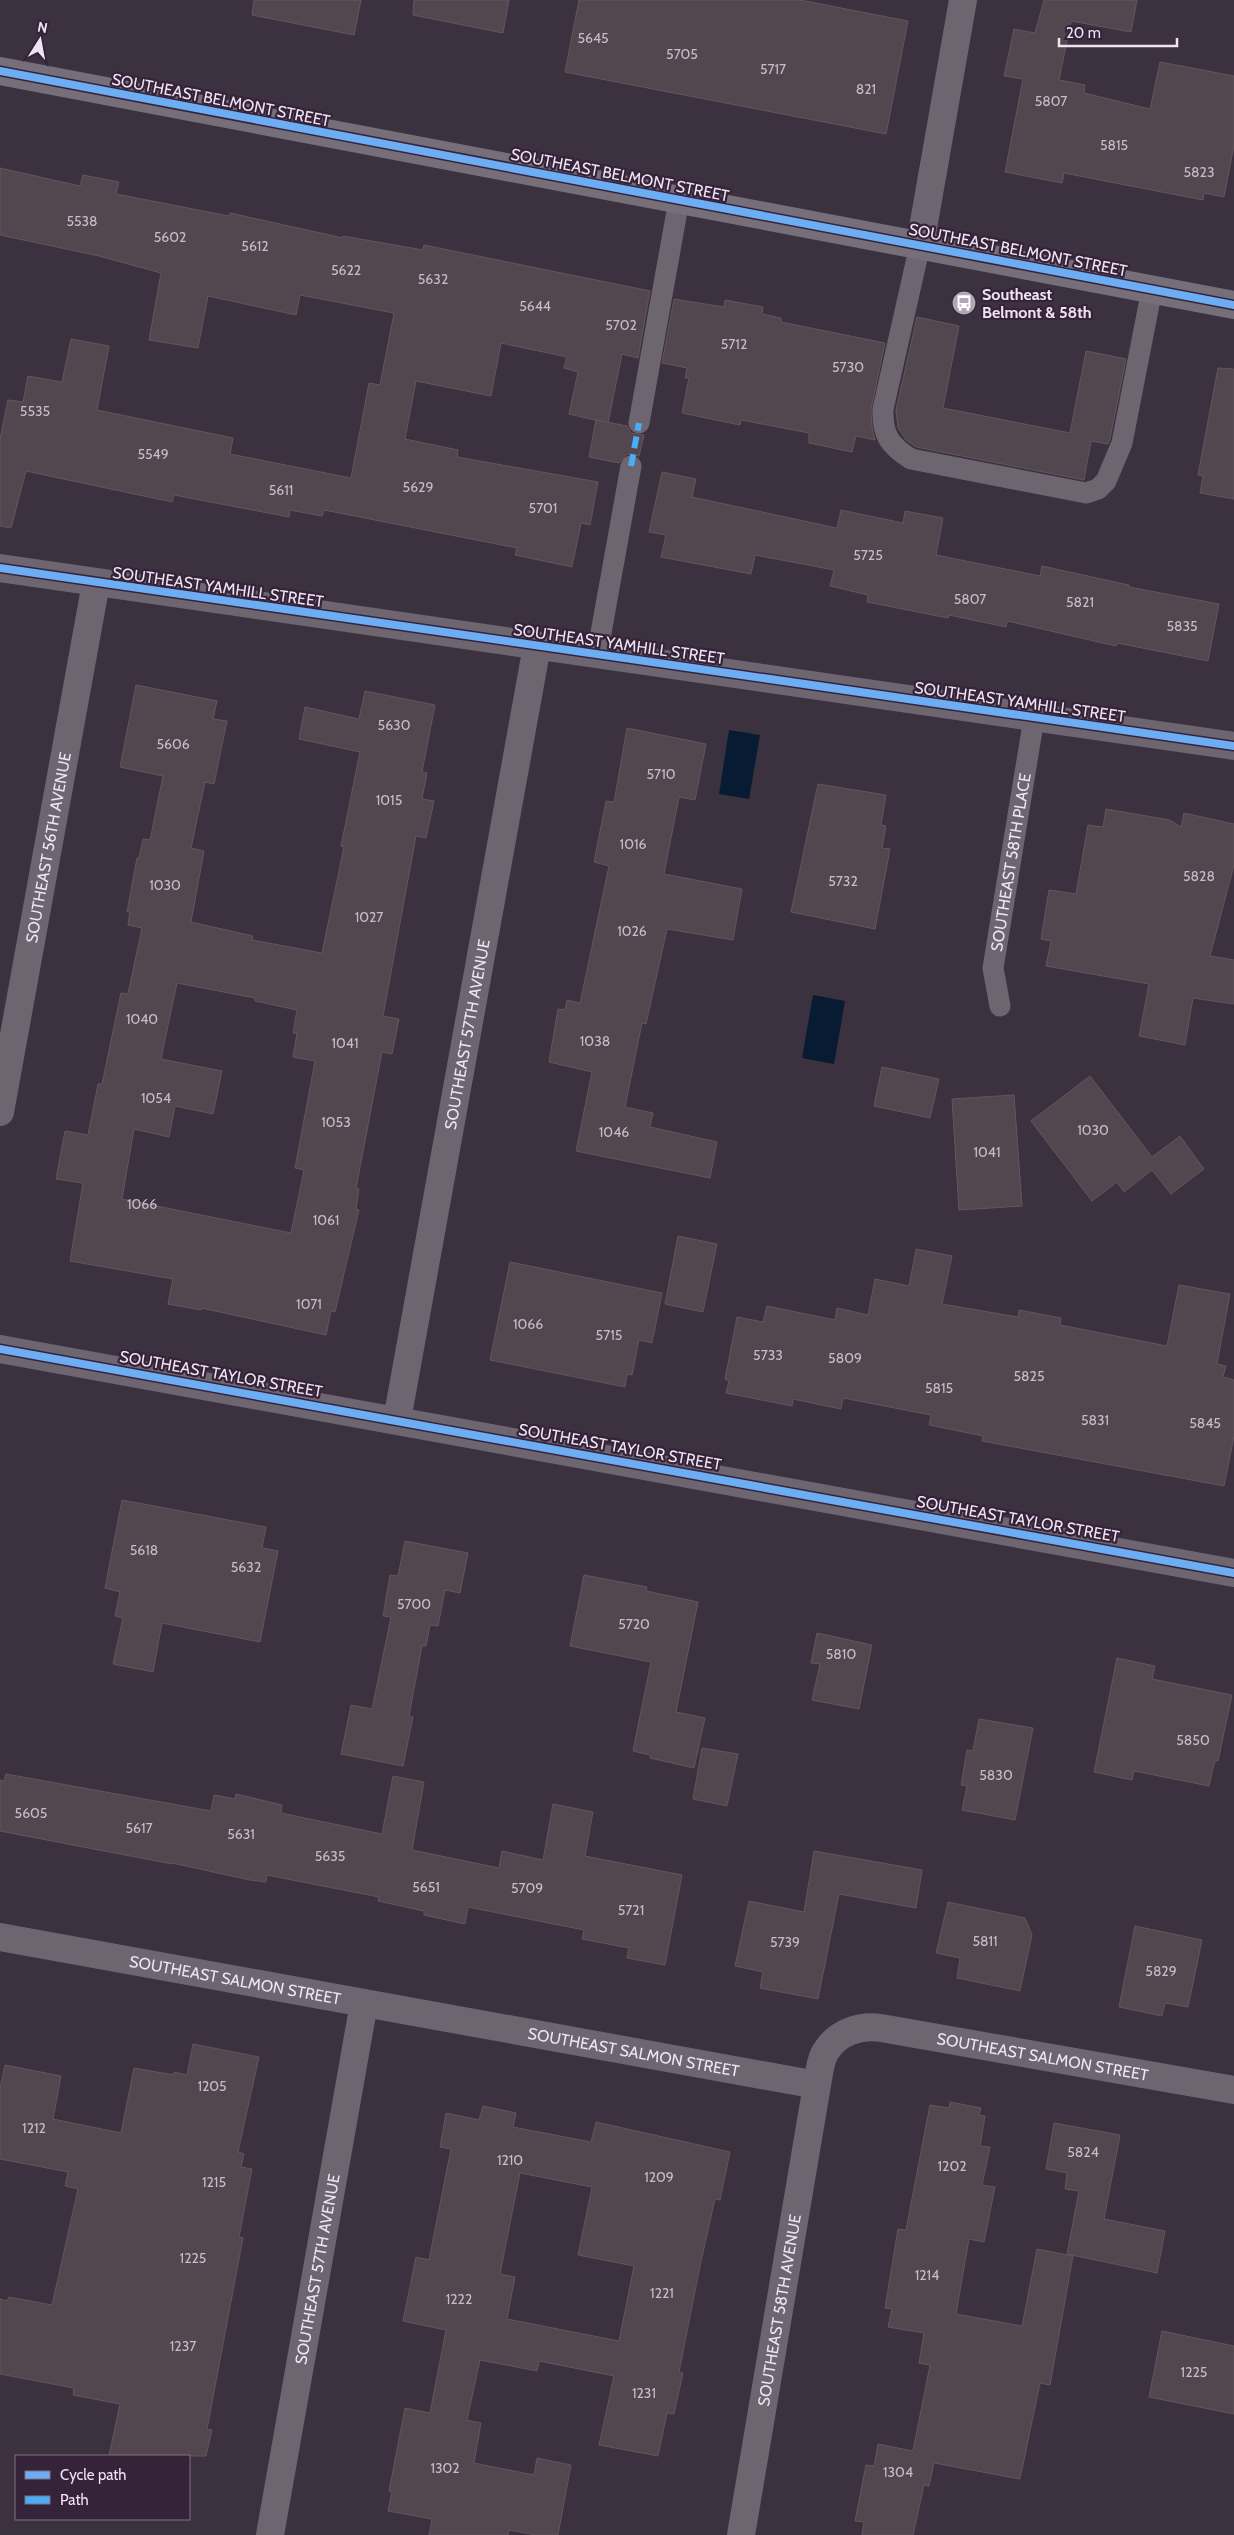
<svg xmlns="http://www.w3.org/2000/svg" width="1234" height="2535" font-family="Cabin,sans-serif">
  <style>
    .water { fill: #071b32 }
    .building { fill: #52464f; stroke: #62565f; fill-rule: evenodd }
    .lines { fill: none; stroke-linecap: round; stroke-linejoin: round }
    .lane { stroke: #6d656f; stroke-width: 21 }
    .street { stroke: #6d656f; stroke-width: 28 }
    .secondary { stroke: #766f7a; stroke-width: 28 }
    .quiet { stroke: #49aef6; stroke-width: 6; stroke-dasharray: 12 6; stroke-linecap: butt }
    .cycleway-casing { stroke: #35233a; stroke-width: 11 }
    .cycleway { stroke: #6dadf4; stroke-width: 8 }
    .labels { text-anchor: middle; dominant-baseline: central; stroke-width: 4.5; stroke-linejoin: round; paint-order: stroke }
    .number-label { font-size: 14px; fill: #c8bcca }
    .street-label { font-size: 16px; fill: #f0e4f3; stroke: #35233a }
    .poi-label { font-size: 16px; font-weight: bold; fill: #f0e4f3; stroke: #35233a; text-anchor: start }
  </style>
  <rect width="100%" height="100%" fill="#3c323f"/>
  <g class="water">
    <polygon points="729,730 760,735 749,799 719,794"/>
    <polygon points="813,995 845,1001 834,1064 802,1058"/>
  </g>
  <g class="building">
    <polygon points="254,0 361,0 354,35 252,15"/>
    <polygon points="414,0 509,0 503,33 413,15"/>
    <polygon points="579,0 800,0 908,21 886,134 565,72"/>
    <polygon points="1044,0 1137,0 1131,32 1071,21 1059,80 1085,85 1084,93 1150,109 1160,62 1234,76 1234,145 1224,197 1204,193 1203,200 1064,173 1062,183 1005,172 1023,79 1004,76 1014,29 1035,33"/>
    <polygon points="0,168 80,186 83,175 119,182 116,194 229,216 230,213 343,238 343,236 423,250 424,245 650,291 638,358 622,354 608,423 569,414 578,372 564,368 567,357 501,343 491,396 416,381 405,439 458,450 457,457 598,482 590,525 581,523 572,567 515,555 517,548 324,510 322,516 290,510 289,517 174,495 172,502 26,471 11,528 0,526 0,439 8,400 23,402 28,376 62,382 71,339 109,346 97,410 233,438 230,454 351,478 369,383 380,385 394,313 300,295 296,315 208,296 198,348 149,340 161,273 99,256 0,235"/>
    <polygon points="674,299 724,307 725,300 763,307 762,314 781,318 781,322 885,343 871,409 872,427 875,440 856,436 852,452 809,443 809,433 741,420 740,425 682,413 689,378 685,378 687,368 662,363"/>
    <polygon points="917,317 959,326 943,408 1070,433 1086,351 1126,359 1110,439 1108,444 1091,441 1084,480 916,447 906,440 898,428 896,410"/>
    <polygon points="1218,368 1234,369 1234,499 1200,493 1203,476 1198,475"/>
    <polygon points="596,420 627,426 631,433 644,435 639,456 627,454 619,463 589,457"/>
    <polygon points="662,472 696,479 692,497 837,528 841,510 903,523 905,511 943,518 936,555 1040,576 1042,566 1129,585 1129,587 1219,604 1208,661 1117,643 1116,646 1007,621 1006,627 949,615 948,618 867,602 868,595 830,586 834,570 755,555 751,574 661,557 666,535 649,532"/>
    <path d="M 136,685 L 217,701 L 213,719 L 227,721 L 214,784 L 205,782 L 191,848 L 204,851 L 191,922 L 253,936 L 252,940 L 322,953 L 344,847 L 341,846 L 360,752 L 299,739 L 305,707 L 359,719 L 365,691 L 435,705 L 422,772 L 427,773 L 422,799 L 434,801 L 426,838 L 416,836 L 383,1016 L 399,1019 L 392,1054 L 382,1052 L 356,1188 L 359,1189 L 356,1209 L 359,1210 L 335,1312 L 331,1311 L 326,1335 L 201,1308 L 201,1310 L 168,1304 L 173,1279 L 70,1261 L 83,1183 L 56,1179 L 65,1131 L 88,1135 L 98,1084 L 102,1084 L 121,993 L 128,994 L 142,928 L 128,925 L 130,912 L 127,912 L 137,858 L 139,858 L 143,839 L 150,840 L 163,776 L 120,767 ZM 177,983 L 255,998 L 255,1001 L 297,1010 L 293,1033 L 297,1033 L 293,1057 L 315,1061 L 295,1168 L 304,1170 L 291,1233 L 122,1199 L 134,1129 L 169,1137 L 175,1106 L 213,1114 L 222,1071 L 161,1059 Z"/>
    <polygon points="627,728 706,744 695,800 679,797 664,874 742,889 733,940 667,929 646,1024 642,1023 625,1107 653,1113 650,1127 717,1142 710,1178 576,1151 592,1072 549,1062 558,1009 565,1010 567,1000 580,1003 609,866 594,862 606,801 614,802"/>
    <polygon points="818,784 886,795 881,825 886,826 882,848 890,849 875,929 791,912"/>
    <polygon points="1106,809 1170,820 1181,827 1184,813 1234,824 1234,865 1210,956 1234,960 1234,1004 1193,998 1185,1045 1139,1036 1149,984 1046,966 1051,941 1041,939 1049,890 1076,894 1088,825 1103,827"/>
    <polygon points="882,1067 939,1079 930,1118 874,1106"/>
    <polygon points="1090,1076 1152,1157 1180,1136 1204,1169 1171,1194 1152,1170 1124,1192 1117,1182 1092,1201 1031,1121"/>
    <polygon points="1014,1095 1022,1206 959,1210 952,1099"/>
    <polygon points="678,1236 717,1244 703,1312 665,1304"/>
    <polygon points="916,1249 952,1256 942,1304 1018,1317 1019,1310 1061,1318 1060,1325 1167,1346 1179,1285 1230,1294 1217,1364 1226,1366 1223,1377 1234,1380 1234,1436 1224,1486 982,1441 983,1436 929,1425 931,1415 843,1398 841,1409 793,1399 792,1406 726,1393 729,1381 725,1379 737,1317 763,1322 767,1306 835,1320 837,1308 868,1315 875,1279 909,1286"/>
    <polygon points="510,1262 662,1293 652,1343 639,1340 632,1375 627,1374 625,1387 490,1360"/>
    <polygon points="122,1500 266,1527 262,1548 278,1551 260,1642 162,1623 153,1672 113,1664 123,1618 115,1616 120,1592 105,1588"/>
    <polygon points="405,1541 468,1553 460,1593 445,1590 438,1626 430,1625 426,1646 422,1646 409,1716 413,1717 403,1766 341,1754 351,1705 372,1709 391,1617 383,1616 390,1575 398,1576"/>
    <polygon points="584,1575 647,1587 646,1591 698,1602 676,1712 705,1718 694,1768 650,1758 650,1755 633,1751 651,1662 570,1646"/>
    <polygon points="817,1633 872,1645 859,1709 812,1700 820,1664 811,1663"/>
    <polygon points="1117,1658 1155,1666 1152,1679 1232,1695 1218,1761 1215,1760 1209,1786 1134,1771 1132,1780 1094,1772"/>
    <polygon points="979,1719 1033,1728 1015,1820 962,1810 967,1786 961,1785 967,1750 973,1751"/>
    <polygon points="702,1748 738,1754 727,1806 693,1799"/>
    <polygon points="6,1774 211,1811 214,1795 235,1799 236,1794 282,1805 281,1813 382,1834 393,1776 424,1782 412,1850 499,1868 502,1851 543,1860 553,1804 593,1812 585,1856 682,1875 665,1965 627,1958 629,1948 582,1939 584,1930 468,1907 465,1924 424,1915 424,1911 378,1901 379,1897 267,1875 266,1882 250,1880 172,1863 172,1864 0,1831 0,1780 4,1781"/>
    <polygon points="814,1851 922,1870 916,1908 839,1894 818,1999 760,1988 763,1972 735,1966 749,1901 804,1912"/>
    <polygon points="948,1902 1025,1918 1032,1935 1020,1991 957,1978 960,1958 936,1953"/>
    <polygon points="1135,1926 1202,1940 1188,2007 1165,2003 1162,2016 1119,2007"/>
    <polygon points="193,2044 259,2057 238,2152 244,2154 241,2167 252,2169 239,2237 243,2238 207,2429 212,2430 206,2456 109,2456 120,2404 73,2395 74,2388 0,2374 0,2299 7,2301 9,2297 52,2305 78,2189 65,2186 68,2172 0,2159 0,2088 5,2065 61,2076 53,2119 121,2133 134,2068 174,2075 174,2072 187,2075"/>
    <polygon points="950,2102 981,2108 979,2115 985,2116 980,2146 990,2147 982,2185 995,2187 984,2242 969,2239 956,2314 1022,2326 1037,2249 1073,2256 1050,2385 1040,2383 1020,2479 934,2463 929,2486 924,2485 913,2535 862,2535 864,2522 855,2521 866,2465 874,2466 878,2444 913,2451 930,2365 919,2363 924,2333 888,2327 892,2309 885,2308 898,2229 906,2230 930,2105 949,2108"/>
    <path d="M 483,2106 L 516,2113 L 513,2127 L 591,2142 L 596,2122 L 730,2152 L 720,2200 L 715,2199 L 700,2266 L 679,2372 L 683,2373 L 674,2414 L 667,2413 L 658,2456 L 599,2445 L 614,2376 L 539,2361 L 537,2371 L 480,2360 L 467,2420 L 481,2423 L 474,2463 L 534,2475 L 537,2458 L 571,2465 L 558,2535 L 536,2535 L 509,2530 L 508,2535 L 429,2535 L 432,2519 L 388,2511 L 392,2492 L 389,2491 L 405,2408 L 430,2413 L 446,2330 L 403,2321 L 416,2257 L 429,2260 L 451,2149 L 440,2147 L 446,2113 L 479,2120 ZM 520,2173 L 592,2187 L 578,2255 L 634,2266 L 619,2341 L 507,2319 L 515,2277 L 500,2274 Z"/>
    <polygon points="1054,2123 1120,2135 1104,2219 1165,2231 1157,2273 1067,2254 1079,2191 1065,2189 1067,2173 1046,2169"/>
    <polygon points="1162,2331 1234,2346 1234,2414 1149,2397"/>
  </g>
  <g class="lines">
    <g class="lane">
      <path d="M 920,245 L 883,409 C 882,435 890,446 911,459 L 1086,493 L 1098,489 L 1106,481 L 1122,443 L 1152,289"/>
      <polyline points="639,423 679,200"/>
      <polyline points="597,655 631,466"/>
      <path id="s1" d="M 1000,1006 L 993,968 L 1034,718"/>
    </g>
    <g class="street">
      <polyline points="920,245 963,0"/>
      <polyline points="0,568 1234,746"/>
      <path id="s2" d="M 0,1112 L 96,583"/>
      <polyline points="0,1349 1234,1573"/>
      <path id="s3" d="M 397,1420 L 537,646"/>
      <path id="s4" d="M 0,1937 L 817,2085"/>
      <path id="s5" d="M 270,2535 L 364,2003"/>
      <path id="s6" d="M 741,2535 L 817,2085 C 819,2075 820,2060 826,2051 C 838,2032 860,2025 881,2028 L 1234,2090"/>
    </g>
    <polyline class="secondary" points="0,71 1234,305"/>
    <polyline class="quiet" points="631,466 639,423"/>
    <defs>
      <g id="cycleway">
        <polyline points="0,71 1234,305"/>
        <polyline points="0,568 1234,746"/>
        <polyline points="0,1349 1234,1573"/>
      </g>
    </defs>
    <use href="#cycleway" class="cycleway-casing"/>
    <use href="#cycleway" class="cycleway"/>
  </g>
  <defs>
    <symbol id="bus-disc" viewBox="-11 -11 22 22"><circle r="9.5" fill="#b1a6b4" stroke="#35233a"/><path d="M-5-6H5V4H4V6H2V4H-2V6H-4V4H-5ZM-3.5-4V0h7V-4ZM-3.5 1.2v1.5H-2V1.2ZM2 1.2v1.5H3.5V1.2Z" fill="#fff"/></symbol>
  </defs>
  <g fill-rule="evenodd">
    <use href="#bus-disc" x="950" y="289" width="28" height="28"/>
  </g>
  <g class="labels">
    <g class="number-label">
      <text x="593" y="38">5645</text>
      <text x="682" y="54">5705</text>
      <text x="773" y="69">5717</text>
      <text x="866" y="89">821</text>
      <text x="1051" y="101">5807</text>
      <text x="1114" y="145">5815</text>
      <text x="1199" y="172">5823</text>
      <text x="82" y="221">5538</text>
      <text x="170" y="237">5602</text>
      <text x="255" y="246">5612</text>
      <text x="346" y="270">5622</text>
      <text x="433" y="279">5632</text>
      <text x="535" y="306">5644</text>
      <text x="621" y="325">5702</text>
      <text x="734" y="344">5712</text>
      <text x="848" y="367">5730</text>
      <text x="35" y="411">5535</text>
      <text x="153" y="454">5549</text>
      <text x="418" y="487">5629</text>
      <text x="281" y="490">5611</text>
      <text x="543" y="508">5701</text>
      <text x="868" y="555">5725</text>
      <text x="970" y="599">5807</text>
      <text x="1080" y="602">5821</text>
      <text x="1182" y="626">5835</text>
      <text x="394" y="725">5630</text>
      <text x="173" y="744">5606</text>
      <text x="661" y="774">5710</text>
      <text x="389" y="800">1015</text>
      <text x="633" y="844">1016</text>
      <text x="1199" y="876">5828</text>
      <text x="843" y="881">5732</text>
      <text x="165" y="885">1030</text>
      <text x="369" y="917">1027</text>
      <text x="632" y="931">1026</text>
      <text x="142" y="1019">1040</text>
      <text x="595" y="1041">1038</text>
      <text x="345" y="1043">1041</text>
      <text x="156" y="1098">1054</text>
      <text x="336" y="1122">1053</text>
      <text x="1093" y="1130">1030</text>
      <text x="614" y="1132">1046</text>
      <text x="987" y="1152">1041</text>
      <text x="142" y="1204">1066</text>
      <text x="326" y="1220">1061</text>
      <text x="309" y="1304">1071</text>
      <text x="528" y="1324">1066</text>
      <text x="609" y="1335">5715</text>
      <text x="768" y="1355">5733</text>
      <text x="845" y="1358">5809</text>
      <text x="1029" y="1376">5825</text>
      <text x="939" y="1388">5815</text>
      <text x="1095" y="1420">5831</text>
      <text x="1205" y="1423">5845</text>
      <text x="144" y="1550">5618</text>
      <text x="246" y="1567">5632</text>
      <text x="414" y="1604">5700</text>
      <text x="634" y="1624">5720</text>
      <text x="841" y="1654">5810</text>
      <text x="1193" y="1740">5850</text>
      <text x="996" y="1775">5830</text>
      <text x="31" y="1813">5605</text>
      <text x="139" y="1828">5617</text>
      <text x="241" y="1834">5631</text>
      <text x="330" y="1856">5635</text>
      <text x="426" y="1887">5651</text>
      <text x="527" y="1888">5709</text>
      <text x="631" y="1910">5721</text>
      <text x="985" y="1941">5811</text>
      <text x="785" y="1942">5739</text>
      <text x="1161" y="1971">5829</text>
      <text x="212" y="2086">1205</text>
      <text x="34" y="2128">1212</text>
      <text x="1083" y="2152">5824</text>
      <text x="510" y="2160">1210</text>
      <text x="952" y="2166">1202</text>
      <text x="659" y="2177">1209</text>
      <text x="214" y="2182">1215</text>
      <text x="193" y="2258">1225</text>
      <text x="927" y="2275">1214</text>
      <text x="662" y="2293">1221</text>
      <text x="459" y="2299">1222</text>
      <text x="183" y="2346">1237</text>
      <text x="1194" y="2372">1225</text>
      <text x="644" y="2393">1231</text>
      <text x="445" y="2468">1302</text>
      <text x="898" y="2472">1304</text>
    </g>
    <g class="street-label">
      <text transform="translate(221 100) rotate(11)">SOUTHEAST BELMONT STREET</text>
      <text transform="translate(620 175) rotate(11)">SOUTHEAST BELMONT STREET</text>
      <text transform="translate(1018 250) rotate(11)">SOUTHEAST BELMONT STREET</text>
      <text transform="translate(218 587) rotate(8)">SOUTHEAST YAMHILL STREET</text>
      <text transform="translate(619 644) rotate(8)">SOUTHEAST YAMHILL STREET</text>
      <text transform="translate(1020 702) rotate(8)">SOUTHEAST YAMHILL STREET</text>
      <text stroke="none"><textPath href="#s2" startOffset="269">SOUTHEAST 56TH AVENUE</textPath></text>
      <text stroke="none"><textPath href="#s1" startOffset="146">SOUTHEAST 58TH PLACE</textPath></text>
      <text stroke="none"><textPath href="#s3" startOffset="392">SOUTHEAST 57TH AVENUE</textPath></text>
      <text transform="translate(221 1374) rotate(10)">SOUTHEAST TAYLOR STREET</text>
      <text transform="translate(620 1447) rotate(10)">SOUTHEAST TAYLOR STREET</text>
      <text transform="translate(1018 1519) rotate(10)">SOUTHEAST TAYLOR STREET</text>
      <text stroke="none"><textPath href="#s4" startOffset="239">SOUTHEAST SALMON STREET</textPath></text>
      <text stroke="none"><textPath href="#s4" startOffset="644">SOUTHEAST SALMON STREET</textPath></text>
      <text stroke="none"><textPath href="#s6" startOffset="719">SOUTHEAST SALMON STREET</textPath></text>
      <text stroke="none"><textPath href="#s5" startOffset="270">SOUTHEAST 57TH AVENUE</textPath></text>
      <text stroke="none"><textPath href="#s6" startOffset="228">SOUTHEAST 58TH AVENUE</textPath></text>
    </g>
    <g class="poi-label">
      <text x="982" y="294">Southeast<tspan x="982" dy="18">Belmont &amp; 58th</tspan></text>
    </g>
  </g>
  <rect x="15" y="2455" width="175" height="65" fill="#35233a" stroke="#807084"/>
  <rect x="25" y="2471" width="25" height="8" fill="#6dadf4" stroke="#807084"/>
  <text x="60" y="2480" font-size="15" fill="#f0e4f3">Cycle path</text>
  <rect x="25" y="2496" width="25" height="8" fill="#49aef6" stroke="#807084"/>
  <text x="60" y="2505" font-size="15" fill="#f0e4f3">Path</text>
  <g transform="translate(40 40) rotate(11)" stroke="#35233a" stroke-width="4" paint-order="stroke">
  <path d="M0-4L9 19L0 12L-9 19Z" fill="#f0e4f3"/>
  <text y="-8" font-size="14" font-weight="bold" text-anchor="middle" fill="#f0e4f3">N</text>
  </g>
  <path d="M1059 38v8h118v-8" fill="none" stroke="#f0e4f3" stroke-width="2.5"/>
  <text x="1066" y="38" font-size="15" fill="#f0e4f3" stroke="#35233a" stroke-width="4" paint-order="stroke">20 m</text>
</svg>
